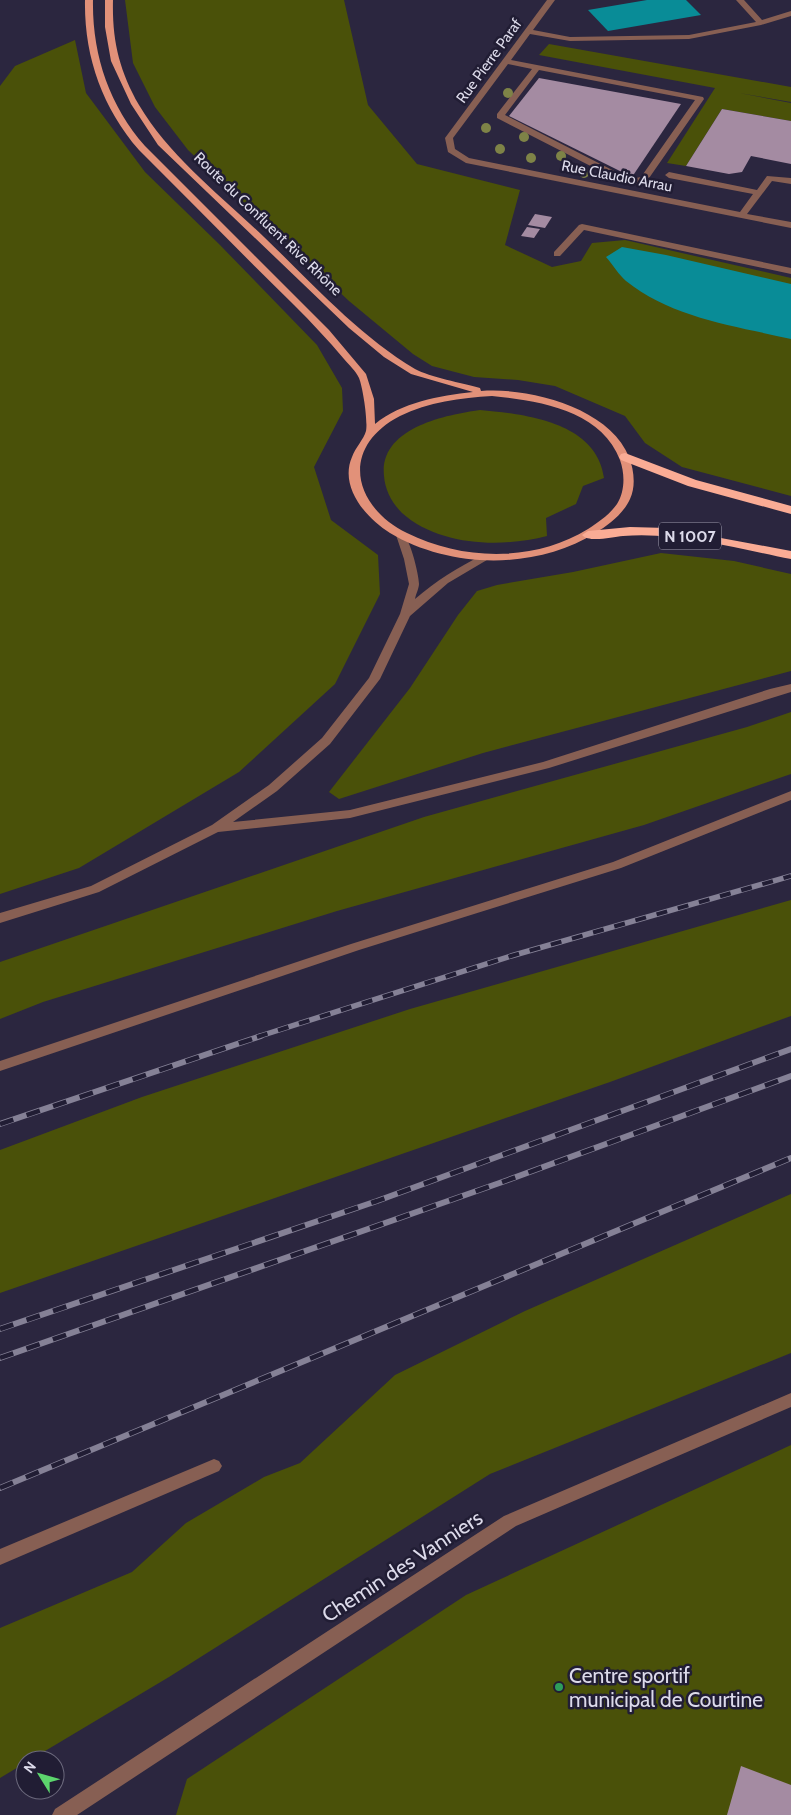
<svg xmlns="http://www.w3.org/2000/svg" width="791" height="1815" font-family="Cabin,sans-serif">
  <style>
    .green { fill: #4a5109 }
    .water { fill: #098c97 }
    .building { fill: #a48ba2 }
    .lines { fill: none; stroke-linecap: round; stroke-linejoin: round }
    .minor { fill: #875f53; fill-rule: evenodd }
    .major { fill: #e29179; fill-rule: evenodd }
    .highway { fill: #faac95; fill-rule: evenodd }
    .rail-far1-casing { stroke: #858196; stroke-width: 5.5 }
    .rail-casing { stroke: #858196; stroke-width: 6 }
    .rail-far1 { stroke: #211d34; stroke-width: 4; stroke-dasharray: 11; stroke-linecap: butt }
    .rail { stroke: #211d34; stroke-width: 4.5; stroke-dasharray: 14; stroke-linecap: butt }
    .tree { fill: #7e8347 }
    .leisure-dot { fill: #2e9e5b; stroke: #211d34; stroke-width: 2 }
    .labels { text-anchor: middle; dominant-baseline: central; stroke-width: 5; stroke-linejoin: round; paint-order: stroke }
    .far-street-label { font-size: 15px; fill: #dcdaea; stroke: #211d34 }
    .shield { fill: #211d34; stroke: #a4a1b3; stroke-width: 1 }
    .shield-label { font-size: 16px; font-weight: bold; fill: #dcdaea }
    .near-street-label { font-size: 21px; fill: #dcdaea; stroke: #211d34 }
    .near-poi-label { font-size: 21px; fill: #dcdaea; stroke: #211d34; text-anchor: start }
  </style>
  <rect width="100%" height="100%" fill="#2b263f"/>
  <g class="green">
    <polygon points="125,0 344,0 368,105 417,164 520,190 505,245 552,267 581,261 592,243 625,240 791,278 791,496 682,467 645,443 625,416 555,386 518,380 474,377 432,366 413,354 349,301 188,150 155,107 133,63"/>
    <polygon points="75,40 86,93 145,172 220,245 317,345 342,388 343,411 314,467 331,520 378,555 380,594 335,684 239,772 79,868 0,894 0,86 15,66"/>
    <polygon points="549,44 791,87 791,102 739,93 791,103 791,121 722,109 686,166 667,163 715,88 539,55"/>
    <path d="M 480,410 C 525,414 597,422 604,478 L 583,486 L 576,504 L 546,518 L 547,536 C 501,548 439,546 402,513 C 392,503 385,490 384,476 C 379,428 445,415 480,410 Z"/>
    <polygon points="661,553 734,561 791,574 791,671 483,753 339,799 329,792 410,688 458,615 477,591 497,585 573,572"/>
    <polygon points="791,712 791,774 644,825 337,911 43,1002 0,1019 0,962 424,817 747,727"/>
    <polygon points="791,900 791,1016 610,1082 0,1293 0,1150 142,1097 410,1009"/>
    <polygon points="791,1194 791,1353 490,1474 169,1677 30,1760 25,1760 25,1763 0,1778 0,1628 132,1572 186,1523 264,1477 300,1463 395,1375 525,1311"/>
    <polygon points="791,1445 791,1815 176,1815 187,1779 466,1595"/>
  </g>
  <g class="water">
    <polygon points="647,0 686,0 701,15 608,31 588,10"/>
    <path d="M 622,247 L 666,255 L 791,284 L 791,339 C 735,326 672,318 626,281 C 619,275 613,265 606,257 Z"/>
  </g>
  <g class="building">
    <polygon points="539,78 681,104 632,177 509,116"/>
    <polygon points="722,109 791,121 791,164 751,156 742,172 729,174 686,166"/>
    <polygon points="535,214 552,217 545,228 528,225"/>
    <polygon points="527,227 540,229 534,238 521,236"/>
    <polygon points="741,1766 791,1785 791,1815 727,1815"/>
  </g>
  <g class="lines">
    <g class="minor">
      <path d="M 547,0 L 555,0 L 533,30 L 570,37 L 689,35 L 756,22 L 736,0 L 744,0 L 762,20 L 791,11 L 791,16 L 761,25 L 689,39 L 570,41 L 530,34 L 511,60 L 703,97 L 704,99 L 647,181 L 636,184 L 614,178 L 497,118 L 497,114 L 532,69 L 508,64 L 453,138 L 455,149 L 469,158 L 740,212 L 753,194 L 669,178 L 665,175 L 669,172 L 757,190 L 767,176 L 791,178 L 791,184 L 772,181 L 747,214 L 791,222 L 791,228 L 466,163 L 448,152 L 445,138 ZM 539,70 L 695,100 L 641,177 L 636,178 L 620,174 L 505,115 Z"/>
      <polygon points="582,224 791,268 791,274 584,230 560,256 554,256 554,252 579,225"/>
      <path d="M 401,532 C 409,534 419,574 419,584 C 419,588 416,594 415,599 C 436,581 458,567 483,555 L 487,554 L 492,557 L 448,583 L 410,616 L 380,679 L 330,744 L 277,791 L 233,822 L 350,810 L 543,762 L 770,689 L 791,684 L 791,692 L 549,768 L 350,818 L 218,832 L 99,892 L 0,923 L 0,913 L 91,886 L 212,825 L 269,785 L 322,738 L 369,678 L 400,614 L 409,584 L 404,559 L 396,535 Z"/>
      <polygon points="791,791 791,800 621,868 359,950 0,1071 0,1061 351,944 613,862"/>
      <polygon points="791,1393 791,1407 516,1526 77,1815 52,1815 55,1809 504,1516"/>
      <polygon points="214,1459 219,1461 222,1466 219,1471 0,1565 0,1549"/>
    </g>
    <path class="major" d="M 85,0 L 93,0 C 92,54 109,105 145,146 L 329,330 L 366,374 L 374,399 L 375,424 C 402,402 439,396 473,392 L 411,374 L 384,357 L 349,328 L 158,145 L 131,104 L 111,61 L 105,27 L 105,0 L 113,0 C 112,40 119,70 139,105 C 169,156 221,196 264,237 C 311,282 358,335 415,369 C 430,377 462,383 480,388 L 481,391 C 529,387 610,408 629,457 C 634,470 636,486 630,499 C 623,514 609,525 595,533 C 536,570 450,569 390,533 C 366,518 339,487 352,457 C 355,448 364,439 366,431 C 368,421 363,388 359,378 C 356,371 349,365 344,359 C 328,340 312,323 294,305 C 242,254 191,202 139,150 C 102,107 84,56 85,0 ZM 492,396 C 539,401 601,410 620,460 C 625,474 625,491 617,504 C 610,514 599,522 588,529 C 535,562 463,561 407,533 C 352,506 340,447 400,416 C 428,402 461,398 492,396 Z"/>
    <g class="highway">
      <polygon points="625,453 696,480 791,506 791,514 688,486 621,460 619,457 621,454"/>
      <path d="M 630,527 L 667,528 L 791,551 L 791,559 C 740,549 674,531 623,536 C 612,537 589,543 582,535 L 588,531 Z"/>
    </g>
    <defs>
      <polyline id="rail-far1" points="257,1037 511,956 791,876"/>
      <g id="rail">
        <polyline points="0,1124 261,1036"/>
        <polyline points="0,1329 377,1201 791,1049"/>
        <polyline points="0,1358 508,1180 791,1076"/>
        <polyline points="0,1488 791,1158"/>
      </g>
    </defs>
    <use href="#rail-far1" class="rail-far1-casing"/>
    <use href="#rail" class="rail-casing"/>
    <use href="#rail-far1" class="rail-far1"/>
    <use href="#rail" class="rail"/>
  </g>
  <g class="tree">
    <circle cx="508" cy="93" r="5"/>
    <circle cx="486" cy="128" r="5"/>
    <circle cx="524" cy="137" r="5"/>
    <circle cx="500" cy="149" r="5"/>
    <circle cx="561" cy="156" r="5"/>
    <circle cx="531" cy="158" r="5"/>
    <circle cx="584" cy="173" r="5"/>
  </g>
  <circle class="leisure-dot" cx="559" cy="1687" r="5"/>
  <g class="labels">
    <g class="far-street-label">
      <text transform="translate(489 61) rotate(-54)">Rue Pierre Paraf</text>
      <text transform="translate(617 176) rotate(11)">Rue Claudio Arrau</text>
      <text transform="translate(268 224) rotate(44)">Route du Confluent Rive Rhône</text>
    </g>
    <rect class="shield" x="659" y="522.5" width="62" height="27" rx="4"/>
    <g class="shield-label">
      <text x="690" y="536">N 1007</text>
    </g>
    <g class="near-street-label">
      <text transform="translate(402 1566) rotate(-33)">Chemin des Vanniers</text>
    </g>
    <g class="near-poi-label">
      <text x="569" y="1675">Centre sportif<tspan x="569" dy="24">municipal de Courtine</tspan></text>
    </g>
  </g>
  <g transform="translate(40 1775) rotate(307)"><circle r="24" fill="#211d34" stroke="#6c697d"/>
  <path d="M0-4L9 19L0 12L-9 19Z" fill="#5cd56d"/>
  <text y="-8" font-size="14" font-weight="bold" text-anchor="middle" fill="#dcdaea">N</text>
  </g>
</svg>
